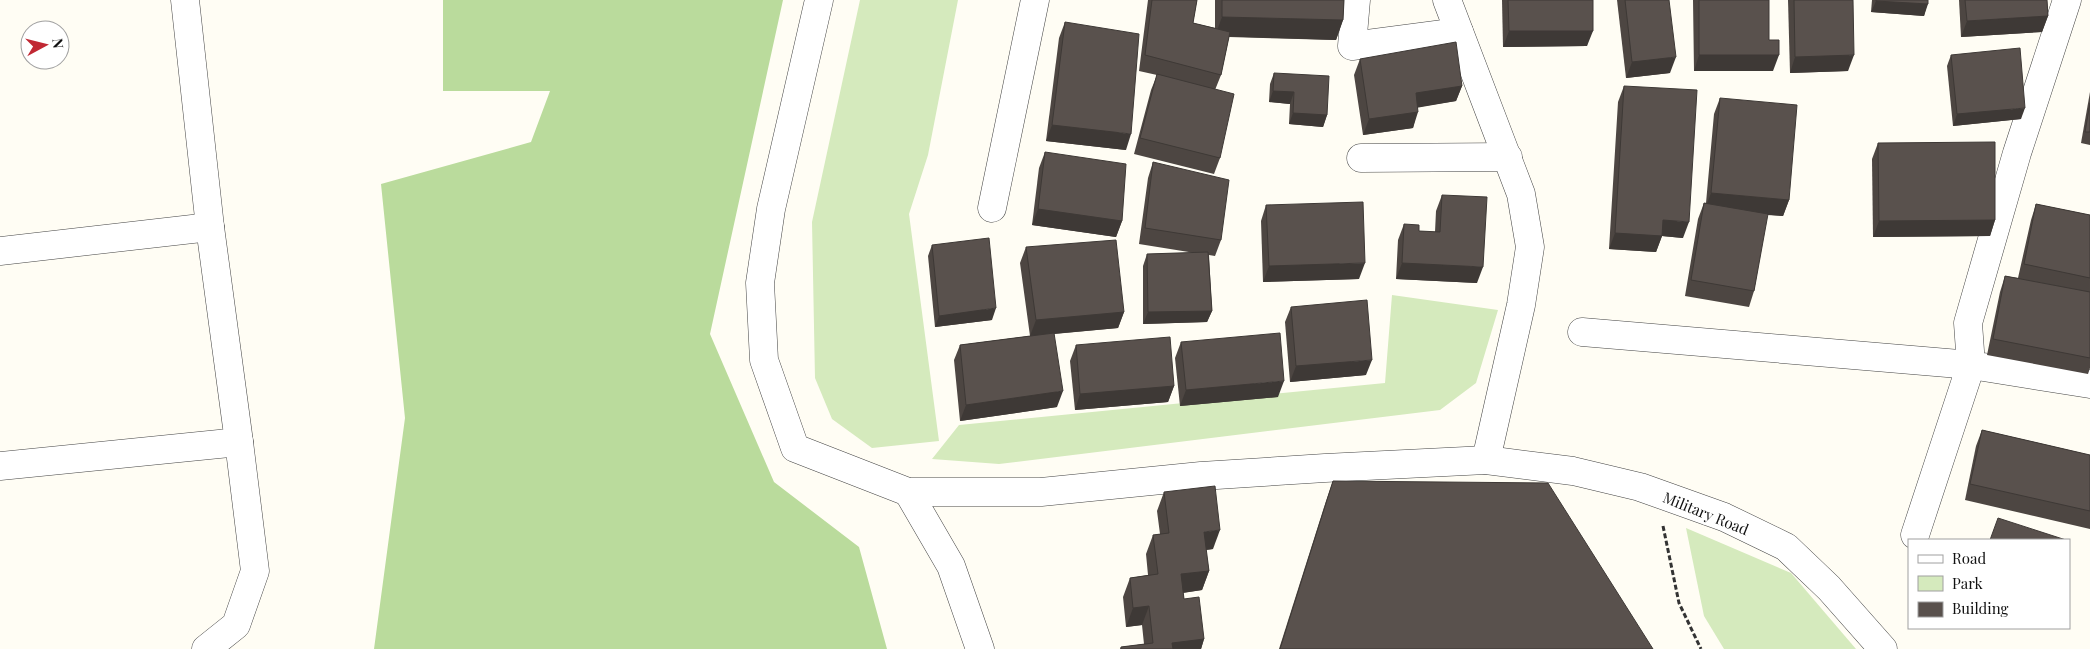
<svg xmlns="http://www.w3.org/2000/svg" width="2090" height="649" font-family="'Playfair Display',serif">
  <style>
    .green { fill: #d5eabd }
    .forest { fill: #badb9c }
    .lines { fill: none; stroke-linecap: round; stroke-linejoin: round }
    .minor-casing { stroke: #444; stroke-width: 29 }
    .path { stroke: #333; stroke-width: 3; stroke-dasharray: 5 2.5; stroke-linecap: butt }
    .minor { stroke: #fff; stroke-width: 28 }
    .wall { fill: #4d4642 }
    .shaded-wall { fill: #3e3936 }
    .building { fill: #59514d; stroke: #3e3936 }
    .labels { text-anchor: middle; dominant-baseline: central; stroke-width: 5; stroke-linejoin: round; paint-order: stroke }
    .street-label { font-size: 15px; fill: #111; stroke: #fff }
  </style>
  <rect width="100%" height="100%" fill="#fffdf4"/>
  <g class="green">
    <polygon points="860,0 958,0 928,155 909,214 939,441 872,448 832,419 815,378 812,222"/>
    <polygon points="1392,295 1498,310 1476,383 1440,410 999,464 932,459 959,425 1385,383"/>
    <polygon points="1686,528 1791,573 1856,649 1724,649 1704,616"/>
  </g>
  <polygon class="forest" points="443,0 783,0 710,334 774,482 859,547 887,649 374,649 405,418 381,184 531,142 550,91 443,91"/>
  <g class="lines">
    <defs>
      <g id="minor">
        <polyline points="819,0 771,209 760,283 764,360 795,448 908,492 1041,492 1201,476 1325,468 1486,460 1573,471 1640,487 1724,517 1786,547 1829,588 1883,649"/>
        <polyline points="1356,0 1352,46 1459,32"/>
        <polyline points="1447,0 1521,194 1530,247 1521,305 1486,460"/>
        <polyline points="2067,0 2017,153 1968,323 1971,365 2090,384"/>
        <polyline points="1361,158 1508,157"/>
        <polyline points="992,208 1035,0"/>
        <polyline points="0,251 210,227"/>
        <polyline points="1582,332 1971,365 1915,535"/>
        <polyline points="0,466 239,442 210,227 185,0"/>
        <polyline points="908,492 951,566 980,649"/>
        <polyline points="206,649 236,625 255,571 239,442"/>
      </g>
    </defs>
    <use href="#minor" class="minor-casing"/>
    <polyline class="path" points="1663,526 1679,603 1701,649"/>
    <use href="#minor" class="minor"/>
  </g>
  <g class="wall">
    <polygon points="1148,0 1197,0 1193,23 1215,28 1215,0 1344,0 1343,20 1336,40 1229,37 1221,75 1215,90 1220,158 1214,174 1134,154 1151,90 1157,75 1139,71"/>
    <polygon points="1502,0 1593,0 1587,46 1503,47"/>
    <polygon points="1617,0 1669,0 1670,73 1626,78"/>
    <polygon points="1693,0 1769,0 1769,40 1773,71 1694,71"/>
    <polygon points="1788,0 1853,0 1848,71 1790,73"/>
    <polygon points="1872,0 1928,0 1924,16 1871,12"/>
    <polygon points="1959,0 2047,0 2048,16 2042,32 1961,37"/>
    <polygon points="1065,22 1126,150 1046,141 1059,38"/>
    <polygon points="1951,55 2021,119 1953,126 1947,66"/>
    <polygon points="1360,59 1462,86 1456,101 1418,107 1413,128 1363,135 1354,75"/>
    <polygon points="1274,73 1327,115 1323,127 1289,124 1290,104 1269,102 1270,84"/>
    <polygon points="1624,86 1683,238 1662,236 1656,252 1609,249 1618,102"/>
    <polygon points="2090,92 2090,145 2081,143"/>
    <polygon points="1720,98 1789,200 1783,216 1767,215 1754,291 1749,307 1685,296 1698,219 1704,203 1706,203 1714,114"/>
    <polygon points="1878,143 1995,220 1990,236 1873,237 1872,159"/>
    <polygon points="1045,152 1122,221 1116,237 1032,225 1039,168"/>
    <polygon points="1153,162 1221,240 1215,256 1209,255 1212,311 1207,322 1143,324 1143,266 1147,254 1195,253 1139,244 1148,178"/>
    <polygon points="1442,195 1477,283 1396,279 1398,240 1404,224 1419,231 1435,232 1436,211"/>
    <polygon points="2036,204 2090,215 2090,368 2088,374 1987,355 2000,292 2005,276 2018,278 2031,220"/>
    <polygon points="1266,205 1359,279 1263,282 1261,221"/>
    <polygon points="932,245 992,320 935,327 928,256"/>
    <polygon points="1026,247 1124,312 1118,328 1054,334 1057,407 960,421 954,360 960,345 1030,336 1020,263"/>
    <polygon points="1291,307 1366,375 1290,382 1285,322"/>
    <polygon points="1181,342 1278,397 1180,406 1175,358"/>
    <polygon points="1076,345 1174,386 1168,402 1075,410 1070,361"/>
    <polygon points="1982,430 2090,455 2090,529 1965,500 1976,446"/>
    <polygon points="1333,481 1653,649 1279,649 1326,501"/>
    <polygon points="1164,492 1213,549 1206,550 1209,571 1202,590 1183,593 1184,599 1204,639 1201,649 1120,649 1121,647 1144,644 1142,625 1126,627 1123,597 1130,578 1148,575 1146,554 1153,535 1160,534 1157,511"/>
  </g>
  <g class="shaded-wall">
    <polygon points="1876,1 1928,4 1924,16 1871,12"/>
    <polygon points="2048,16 2042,32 1961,37 1967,21"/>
    <polygon points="1222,17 1343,20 1336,40 1215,36"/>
    <polygon points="1509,31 1593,31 1587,46 1503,47"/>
    <polygon points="1699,55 1779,55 1773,71 1694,71"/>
    <polygon points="1854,55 1848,71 1790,73 1795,57"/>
    <polygon points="1676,57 1670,73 1626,78 1632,62"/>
    <polygon points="1462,86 1456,101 1410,109 1416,93"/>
    <polygon points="1273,91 1294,92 1290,104 1269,102"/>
    <polygon points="2025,108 2021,119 1953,126 1957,114"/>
    <polygon points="1418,112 1413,128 1363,135 1369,119"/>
    <polygon points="1293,113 1327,115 1323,127 1289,124"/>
    <polygon points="1052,125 1131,134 1126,150 1046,141"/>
    <polygon points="1711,193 1789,200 1783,216 1705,209"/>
    <polygon points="1038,209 1122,221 1116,237 1032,225"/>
    <polygon points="1663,220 1689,222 1683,238 1662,236 1656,252 1609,249 1615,233"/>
    <polygon points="1995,220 1990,236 1873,237 1879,221"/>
    <polygon points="1365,263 1359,279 1263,282 1269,266"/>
    <polygon points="1402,263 1483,267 1477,283 1396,279"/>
    <polygon points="996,308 992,320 935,327 939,316"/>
    <polygon points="1212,311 1207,322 1143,324 1148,312"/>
    <polygon points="1124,312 1118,328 1030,336 1036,320"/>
    <polygon points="1372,360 1366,375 1290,382 1296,366"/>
    <polygon points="1284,381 1278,397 1180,406 1186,390"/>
    <polygon points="1174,386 1168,402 1075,410 1080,394"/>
    <polygon points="1063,391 1057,407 960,421 966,405"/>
    <polygon points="1220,530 1213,549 1197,551 1204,532"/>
    <polygon points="1209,571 1202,590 1174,594 1181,574"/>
    <polygon points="1149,606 1142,625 1126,627 1133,608"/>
    <polygon points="1204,639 1201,649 1170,649 1172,643"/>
  </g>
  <g class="building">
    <polygon points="1152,0 1197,0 1193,23 1230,32 1221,75 1145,55"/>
    <polygon points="1222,0 1344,0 1343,20 1222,17"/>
    <polygon points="1508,0 1593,0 1593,31 1509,31"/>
    <polygon points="1625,0 1669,0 1676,57 1632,62"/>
    <polygon points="1699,0 1769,0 1769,40 1779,40 1779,55 1699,55"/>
    <polygon points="1794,0 1853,0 1854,55 1795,57"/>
    <polygon points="1876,0 1928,0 1928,4 1876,1"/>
    <polygon points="1965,0 2047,0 2048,16 1967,21"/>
    <polygon points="1065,22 1139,34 1131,134 1052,125"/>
    <polygon points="1456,42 1462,86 1416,93 1418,112 1369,119 1360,59"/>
    <polygon points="2020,48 2025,108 1957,114 1951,55"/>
    <polygon points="1274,73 1329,76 1327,115 1293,113 1294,92 1273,91"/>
    <polygon points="1157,74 1234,94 1220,158 1140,138"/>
    <polygon points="1624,86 1697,90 1689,222 1663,220 1662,236 1615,233"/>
    <polygon points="1720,98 1797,105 1789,200 1711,193"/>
    <polygon points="2090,103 2090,132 2085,132"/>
    <polygon points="1995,142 1995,220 1879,221 1878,143"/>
    <polygon points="1045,152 1126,164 1122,221 1038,209"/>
    <polygon points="1153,162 1229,180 1221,240 1145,228"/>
    <polygon points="1442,195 1487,197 1483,267 1402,263 1404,224 1419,225 1419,231 1440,232"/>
    <polygon points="1363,202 1365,263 1269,266 1266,205"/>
    <polygon points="1704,203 1768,214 1754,291 1691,280"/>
    <polygon points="2036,204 2090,215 2090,278 2024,264"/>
    <polygon points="989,238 996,308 939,316 932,245"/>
    <polygon points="1116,240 1124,312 1036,320 1026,247"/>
    <polygon points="1208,252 1212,311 1148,312 1147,254"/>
    <polygon points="2005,276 2090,292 2090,358 1993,339"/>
    <polygon points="1367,300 1372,360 1296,366 1291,307"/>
    <polygon points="1054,333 1063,391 966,405 960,345"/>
    <polygon points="1280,333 1284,381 1186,390 1181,342"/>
    <polygon points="1170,337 1174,386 1080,394 1076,345"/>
    <polygon points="1982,430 2090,455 2090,511 1970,484"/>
    <polygon points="1333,481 1548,483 1653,649 1280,649"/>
    <polygon points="1215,486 1220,530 1204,532 1209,571 1181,574 1184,599 1199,597 1204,639 1172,643 1173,649 1121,649 1121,647 1153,643 1149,606 1133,608 1130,578 1158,574 1153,535 1169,533 1164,492"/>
    <polygon points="1998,518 2066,540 1990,540"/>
  </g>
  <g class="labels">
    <g class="street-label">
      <text transform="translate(1706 513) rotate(22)">Military Road</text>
    </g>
  </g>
  <rect x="1908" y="539" width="162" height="90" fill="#ffffff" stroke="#a0a0a0"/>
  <rect x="1918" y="555" width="25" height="8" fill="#ffffff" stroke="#a0a0a0"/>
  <text x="1952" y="564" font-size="15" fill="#111111">Road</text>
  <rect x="1918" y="576" width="25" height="15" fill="#d5eabd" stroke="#a0a0a0"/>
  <text x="1952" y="589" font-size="15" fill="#111111">Park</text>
  <rect x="1918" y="602" width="25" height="15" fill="#59514d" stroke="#a0a0a0"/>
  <text x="1952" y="614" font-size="15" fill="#111111">Building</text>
  <g transform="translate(45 45) rotate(83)"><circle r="24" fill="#ffffff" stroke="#a0a0a0"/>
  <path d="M0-4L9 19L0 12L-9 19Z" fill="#c12833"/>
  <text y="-8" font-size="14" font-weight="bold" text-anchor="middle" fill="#111111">N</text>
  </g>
</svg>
